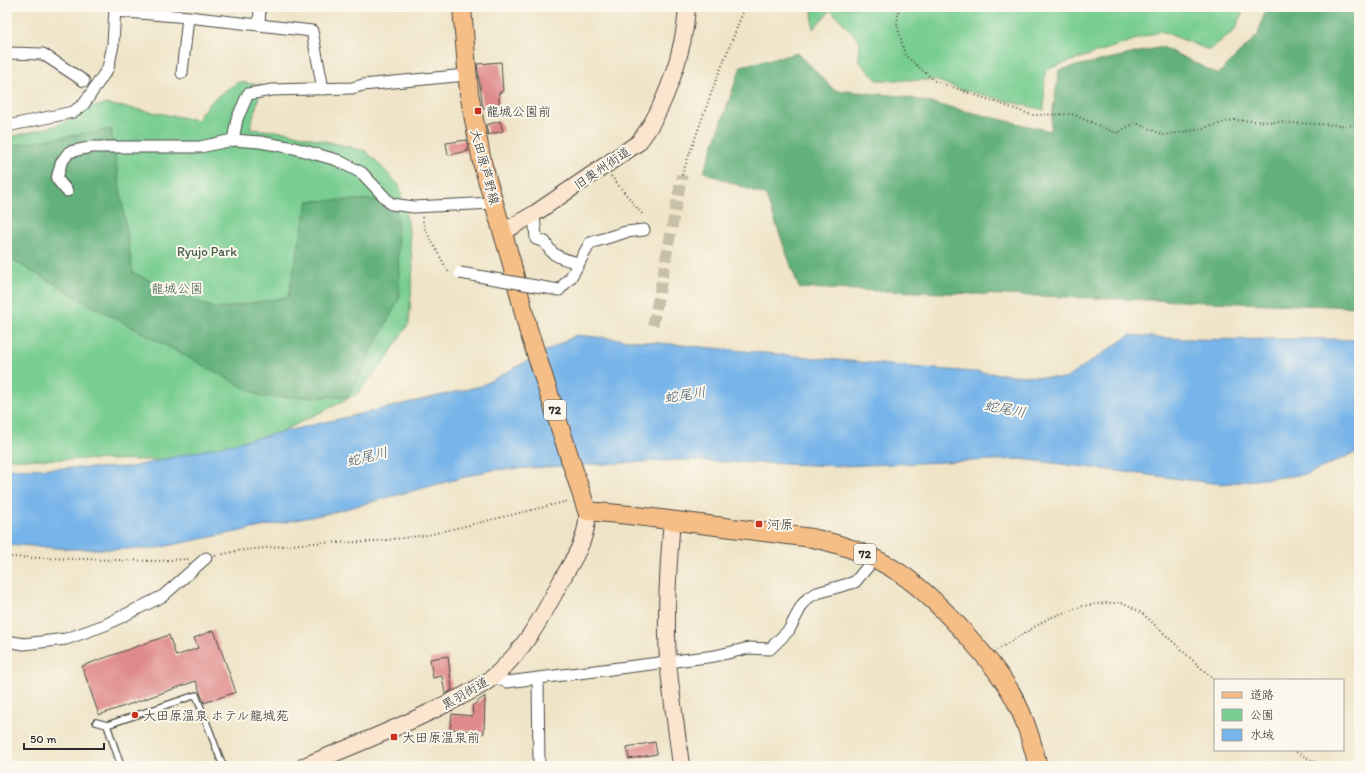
<svg xmlns="http://www.w3.org/2000/svg" width="1366" height="773" font-family="Itim,'Klee One',sans-serif">
  <style>
    .green { fill: #78cd91; stroke: #527c5e }
    .forest { fill: #62b07b; stroke: #466e53 }
    .water { fill: #76b4e9; stroke: #50708a }
    .building { fill: #df8a8a }
    .lines { fill: none; stroke-linecap: round; stroke-linejoin: round }
    .street-tunnel { stroke: #c8bfa8; stroke-width: 11; stroke-dasharray: 11 5.5; stroke-linecap: butt }
    .lane-casing { stroke: #484742; stroke-width: 8 }
    .street-casing { stroke: #484742; stroke-width: 13 }
    .secondary-casing { stroke: #484742; stroke-width: 18 }
    .primary-casing { stroke: #484742; stroke-width: 20 }
    .path { stroke: #484742; stroke-width: 2; stroke-dasharray: 1 3; stroke-linecap: butt }
    .lane { stroke: #fff; stroke-width: 5.5 }
    .street { stroke: #fff; stroke-width: 11 }
    .secondary { stroke: #fbe5cf; stroke-width: 16 }
    .primary { stroke: #f6be87; stroke-width: 18 }
    .street-bridge-casing { stroke: #484742; stroke-width: 13; stroke-linecap: butt }
    .street-bridge { stroke: #fff; stroke-width: 11 }
    .poi-dot { fill: #c8321e; stroke: #fbf7ec; stroke-width: 1.5 }
    .labels { text-anchor: middle; dominant-baseline: central; stroke-width: 4; stroke-linejoin: round; paint-order: stroke }
    .shield { fill: #fbf7ec; stroke: #696865; stroke-width: 1 }
    .shield-label { font-size: 12px; font-weight: bold; fill: #2b2b2b }
    .poi-label { font-size: 13px; fill: #2b2b2b; stroke: #fbf7ec; text-anchor: start }
    .street-label { font-size: 13px; fill: #2b2b2b; stroke: #fbf7ec }
    .park-label { font-size: 13px; fill: #425c4a; stroke: #fbf7ec }
    .water-label { font-size: 14px; font-style: italic; fill: #455b6e; stroke: #fbf7ec }
  </style>
  <rect width="100%" height="100%" fill="#fbf7ec"/>
  <filter id="ink" filterUnits="userSpaceOnUse"><feTurbulence type="fractalNoise" baseFrequency=".025" numOctaves="2"/><feDisplacementMap in="SourceGraphic" scale="8" xChannelSelector="R" yChannelSelector="G"/><feConvolveMatrix kernelMatrix="1 2 1 2 8 2 1 2 1" color-interpolation-filters="sRGB"/></filter>
  <filter id="wash" filterUnits="userSpaceOnUse"><feTurbulence type="fractalNoise" baseFrequency=".012" numOctaves="4" result="noise"/><feDisplacementMap in="SourceGraphic" scale="16" xChannelSelector="R" yChannelSelector="G"/><feGaussianBlur stdDeviation="0.9" result="paint"/><feColorMatrix in="noise" values="0 0 0 0 0 0 0 0 0 0 0 0 0 0 0 0 0 1.4 0 .05"/><feComposite in="paint" operator="in"/></filter>
  <g filter="url(#wash)">
    <rect width="100%" height="100%" fill="#efe4c7"/>
    <g class="green">
      <polygon points="812,7 1245,7 1235,30 1209,50 1161,31 1045,70 1044,110 963,90 935,80 877,80 859,61 860,41 831,10 813,29"/>
      <path d="M 239,82 L 262,85 L 250,129 L 286,132 L 366,151 L 399,185 L 408,223 L 413,266 L 409,323 L 387,358 L 357,394 L 241,452 L 161,460 L 7,459 L 7,138 L 58,125 L 91,107 L 106,104 L 197,120 C 207,102 222,92 239,82 Z"/>
    </g>
    <g class="forest">
      <polygon points="1266,7 1359,7 1359,307 799,288 766,196 704,172 741,66 798,53 834,90 902,96 1050,131 1059,70 1162,47 1218,74 1258,35"/>
      <polygon points="111,129 133,273 216,309 288,297 308,201 396,199 400,297 348,397 262,397 98,309 7,257 7,152 15,145"/>
    </g>
    <path class="water" d="M 576,335 L 923,368 L 1065,379 L 1130,335 C 1206,344 1283,336 1359,340 L 1359,451 L 1308,474 L 1221,484 L 1021,459 L 841,466 L 678,460 L 491,470 L 330,513 L 152,549 L 68,549 L 7,544 L 7,469 L 131,467 L 481,386 Z"/>
    <g id="blocks">
      <g class="building">
        <polygon points="501,62 503,92 499,92 499,108 483,108 477,64"/>
        <polygon points="500,121 503,131 488,135 486,125"/>
        <polygon points="467,140 468,151 448,155 446,143"/>
        <polygon points="214,630 236,692 204,703 196,681 99,715 82,666 169,635 176,656 198,648 194,638"/>
        <polygon points="448,656 452,690 445,694 442,676 433,678 430,659"/>
        <polygon points="485,696 484,733 473,734 473,731 450,729 452,714 473,716 472,706"/>
        <polygon points="655,742 657,754 629,759 627,747"/>
      </g>
    </g>
  </g>
  <g filter="url(#ink)">
    <use href="#blocks" fill-opacity="0" stroke="#484742" stroke-width="1"/>
    <g class="lines">
      <polyline class="street-tunnel" points="653,325 682,175"/>
      <defs>
        <g id="lane">
          <polyline points="96,722 107,725 196,695 223,766"/>
          <polyline points="107,725 121,766"/>
        </g>
        <g id="street">
          <polyline points="115,11 188,17 312,31 323,89"/>
          <polyline points="259,25 260,7"/>
          <polyline points="7,53 43,54 84,81"/>
          <polyline points="182,73 188,17"/>
          <polyline points="7,126 73,112 84,104 108,68 113,45 115,7"/>
          <polyline points="233,140 237,119 248,94 272,90 352,88 363,85 466,75"/>
          <polyline points="67,191 57,179 61,163 69,152 92,147 200,147 233,140 260,142 294,148 337,160 362,173 391,204 414,207 493,203"/>
          <path d="M 534,214 L 536,239 L 545,242 C 553,258 562,258 578,263"/>
          <polyline points="559,290 571,277 590,243 626,232 644,230"/>
          <polyline points="7,641 24,644 66,639 105,625 163,596 206,558"/>
          <polyline points="493,677 507,682 715,656 749,648 770,649 789,630 802,605 809,597 817,593 855,582 874,559"/>
          <polyline points="538,678 539,766"/>
        </g>
        <g id="secondary">
          <path d="M 503,232 L 534,214 L 638,143 C 665,110 685,49 687,7"/>
          <path d="M 672,520 C 668,567 665,613 668,660 C 671,696 677,731 681,766"/>
          <path d="M 304,766 C 352,746 402,727 448,703 C 464,695 480,688 493,677 C 523,652 543,616 561,581 C 573,560 589,537 587,511"/>
        </g>
        <path id="primary" d="M 462,7 L 469,93 L 482,162 L 511,261 L 528,329 L 587,511 L 629,515 L 812,538 C 885,553 922,584 970,639 C 988,659 1008,683 1019,708 C 1028,727 1033,746 1038,766"/>
      </defs>
      <use href="#lane" class="lane-casing"/>
      <use href="#street" class="street-casing"/>
      <use href="#secondary" class="secondary-casing"/>
      <use href="#primary" class="primary-casing"/>
      <g class="path">
        <polyline points="899,7 897,24 905,55 935,81 1032,115 1072,114 1116,133 1136,123 1164,135 1196,130 1233,120 1359,126"/>
        <polyline points="682,175 712,91 745,7"/>
        <polyline points="611,176 642,214"/>
        <polyline points="422,217 425,229 449,273"/>
        <polyline points="215,556 237,551 309,543 370,542 428,535 569,501"/>
        <polyline points="7,557 154,561 189,559"/>
        <polyline points="997,650 1049,618 1083,606 1105,603 1124,603 1142,613 1215,681"/>
        <polyline points="1293,750 1313,761 1333,766"/>
      </g>
      <use href="#lane" class="lane"/>
      <use href="#street" class="street"/>
      <use href="#secondary" class="secondary"/>
      <use href="#primary" class="primary"/>
      <defs>
        <polyline id="street-bridge" points="460,273 559,290"/>
      </defs>
      <use href="#street-bridge" class="street-bridge-casing"/>
      <use href="#street-bridge" class="street-bridge"/>
    </g>
  </g>
  <g class="poi-dot">
    <rect x="474" y="107" width="8" height="8" rx="2"/>
    <rect x="755" y="520" width="8" height="8" rx="2"/>
    <circle cx="135" cy="715" r="4"/>
    <rect x="390" y="733" width="8" height="8" rx="2"/>
  </g>
  <g class="labels">
    <g class="shield">
      <rect x="544" y="400" width="22" height="20" rx="3"/>
      <rect x="854" y="544" width="22" height="20" rx="3"/>
    </g>
    <g class="shield-label">
      <text x="555" y="410">72</text>
      <text x="865" y="554">72</text>
    </g>
    <g class="poi-label">
      <text x="486" y="111">龍城公園前</text>
      <text x="767" y="524">河原</text>
      <text x="143" y="715">大田原温泉 ホテル龍城苑</text>
      <text x="402" y="737">大田原温泉前</text>
    </g>
    <g class="street-label">
      <text transform="translate(485 167) rotate(75)">大田原芦野線</text>
      <text transform="translate(602 168) rotate(-34)">旧奥州街道</text>
      <text transform="translate(465 693) rotate(-30)">黒羽街道</text>
    </g>
    <g class="park-label">
      <text x="207" y="251">Ryujo Park</text>
      <text x="177" y="288">龍城公園</text>
    </g>
    <g class="water-label">
      <text transform="translate(685 395) rotate(-8)">蛇尾川</text>
      <text transform="translate(1005 409) rotate(11)">蛇尾川</text>
      <text transform="translate(367 457) rotate(-14)">蛇尾川</text>
    </g>
  </g>
  <rect width="1366" height="773" fill="none" stroke="#fbf7ec" stroke-width="24"/>
  <rect x="1214" y="679" width="130" height="72" fill="#fbf7ec" stroke="#a8a59f"/>
  <rect x="1222" y="692" width="20" height="6" fill="#f6be87" stroke="#a8a59f"/>
  <text x="1250" y="699" font-size="12" fill="#2b2b2b">道路</text>
  <rect x="1222" y="709" width="20" height="12" fill="#78cd91" stroke="#a8a59f"/>
  <text x="1250" y="719" font-size="12" fill="#2b2b2b">公園</text>
  <rect x="1222" y="729" width="20" height="12" fill="#76b4e9" stroke="#a8a59f"/>
  <text x="1250" y="739" font-size="12" fill="#2b2b2b">水域</text>
  <path d="M24 743v6h80v-6" fill="none" stroke="#2b2b2b" stroke-width="2"/>
  <text x="30" y="743" font-size="12" fill="#2b2b2b" stroke="#fbf7ec" stroke-width="3" paint-order="stroke">50 m</text>
</svg>
